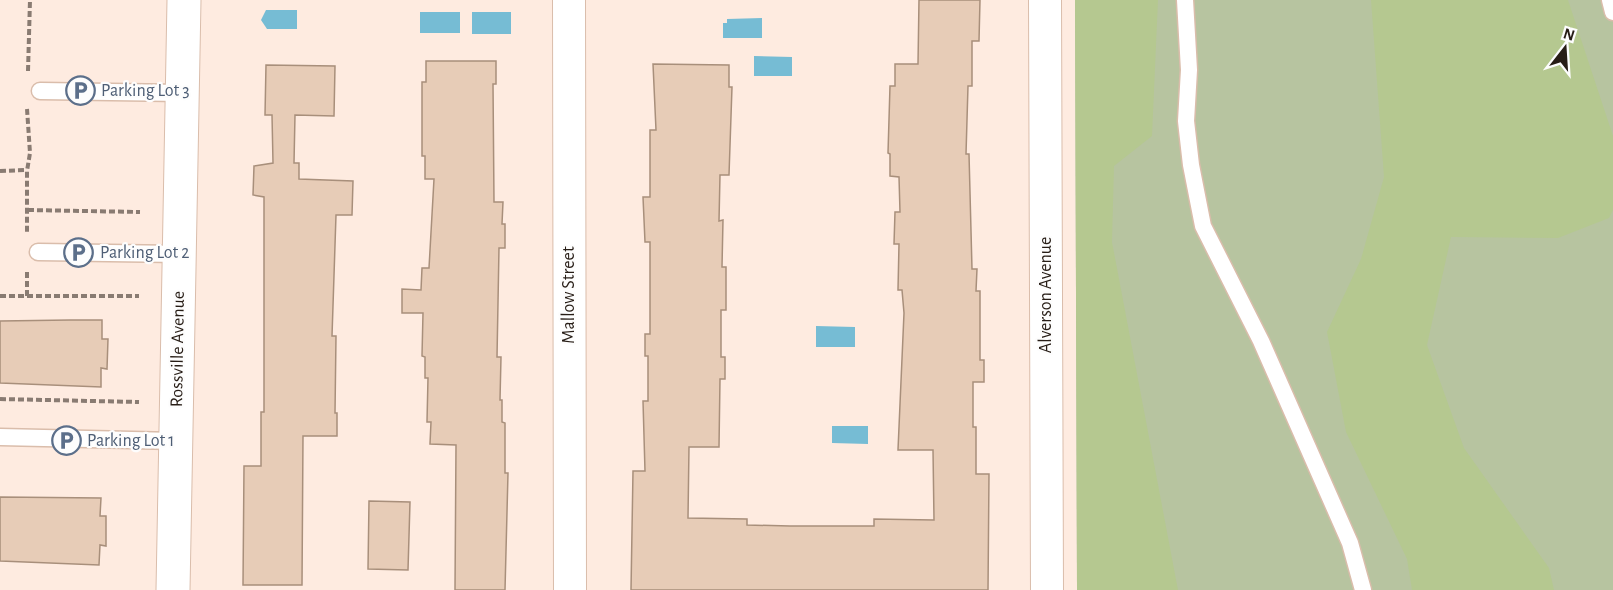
<svg xmlns="http://www.w3.org/2000/svg" width="1613" height="590" font-family="'Alegreya Sans',sans-serif">
  <style>
    .green { fill: #b7c4a0 }
    .forest { fill: #b5c890 }
    .water { fill: #76bcd4 }
    .building { fill: #e7ccb7; stroke: #a88f7b; stroke-width: 1.5 }
    .lines { fill: none; stroke-linecap: round; stroke-linejoin: round }
    .lane-casing { stroke: #dabdab; stroke-width: 19 }
    .street-casing { stroke: #dabdab; stroke-width: 34 }
    .secondary-casing { stroke: #dabdab; stroke-width: 35 }
    .path { stroke: #897b72; stroke-width: 4; stroke-dasharray: 6 3; stroke-linecap: butt }
    .lane { stroke: #fff; stroke-width: 16 }
    .street { stroke: #fff; stroke-width: 32 }
    .secondary { stroke: #fff; stroke-width: 33 }
    .labels { text-anchor: middle; dominant-baseline: central; stroke-width: 4.5; stroke-linejoin: round; paint-order: stroke }
    .service-label { font-size: 18px; fill: #4e5e75; stroke: #fdfdfd; text-anchor: start }
    .street-label { font-size: 18px; fill: #271d16; stroke: #fdfdfd }
  </style>
  <rect width="100%" height="100%" fill="#feebe0"/>
  <polygon class="green" points="1075,0 1613,0 1613,590 1077,590"/>
  <g class="forest">
    <polygon points="1075,0 1158,0 1152,136 1114,166 1112,242 1178,590 1077,590"/>
    <polygon points="1371,0 1568,0 1613,136 1613,210 1609,218 1558,238 1451,237 1427,345 1464,448 1549,568 1554,590 1412,590 1407,559 1346,432 1327,332 1361,259 1384,177"/>
  </g>
  <g class="water">
    <polygon points="266,10 297,10 297,29 267,29 261,20"/>
    <rect x="420" y="12" width="40" height="21"/>
    <rect x="472" y="12" width="39" height="22"/>
    <polygon points="762,18 762,38 723,38 723,23 727,23 727,19"/>
    <polygon points="754,56 792,57 792,76 754,76"/>
    <polygon points="816,326 855,327 855,347 816,347"/>
    <polygon points="832,426 868,426 868,444 832,443"/>
  </g>
  <g class="building">
    <polygon points="919,0 980,0 979,41 972,41 972,86 968,86 966,154 969,154 972,269 977,269 976,291 980,291 980,360 984,360 984,382 973,382 973,427 976,427 976,474 989,474 988,590 631,590 633,471 645,471 643,401 648,401 648,356 645,356 645,334 650,334 650,242 645,242 643,197 650,197 650,130 656,130 653,64 729,65 729,87 732,87 729,175 720,175 719,221 723,220 722,267 726,267 726,310 721,310 721,357 725,357 725,379 720,379 719,447 689,447 688,518 747,519 747,525 790,526 874,526 874,519 934,520 933,450 898,450 904,313 902,290 898,290 899,244 894,244 895,212 900,212 899,177 890,176 890,154 888,153 890,86 895,86 895,64 918,64"/>
    <polygon points="426,61 496,61 496,84 493,84 494,202 503,202 502,224 505,224 505,248 499,248 497,357 501,357 500,400 502,400 502,422 505,423 505,473 508,473 505,590 455,590 456,445 430,444 431,422 427,422 428,378 425,378 425,357 422,356 423,313 402,313 402,289 421,290 422,268 429,268 434,179 425,179 425,156 422,156 422,82 426,82"/>
    <polygon points="266,65 335,66 334,116 295,115 294,163 299,163 299,179 353,181 352,215 336,215 332,336 336,336 335,413 337,413 337,436 303,436 302,585 243,585 244,466 261,466 261,412 264,412 264,197 253,195 254,166 273,163 272,115 265,115"/>
    <polygon points="70,320 102,320 102,339 108,339 107,369 101,368 101,387 0,383 0,321"/>
    <polygon points="0,497 101,498 100,516 106,516 106,546 100,545 99,565 0,561"/>
    <polygon points="369,501 410,502 408,570 368,569"/>
  </g>
  <g class="lines">
    <defs>
      <g id="lane">
        <polyline points="1185,0 1189,70 1186,121 1191,165 1203,226 1261,341 1350,543 1363,590"/>
        <polyline points="1610,0 1613,12"/>
        <polyline points="40,91 182,93"/>
        <polyline points="38,252 180,254"/>
        <polyline points="0,437 176,441"/>
      </g>
      <g id="street">
        <polyline points="569,0 570,590"/>
        <polyline points="1045,0 1047,590"/>
      </g>
      <polyline id="secondary" points="173,590 184,0"/>
    </defs>
    <use href="#lane" class="lane-casing"/>
    <use href="#street" class="street-casing"/>
    <use href="#secondary" class="secondary-casing"/>
    <g class="path">
      <polyline points="28,71 30,0"/>
      <polyline points="27,109 30,153 27,171 27,232"/>
      <polyline points="0,171 27,170"/>
      <polyline points="28,210 140,212"/>
      <polyline points="27,272 27,296"/>
      <polyline points="0,296 139,296"/>
      <polyline points="0,399 139,402"/>
    </g>
    <use href="#lane" class="lane"/>
    <use href="#street" class="street"/>
    <use href="#secondary" class="secondary"/>
  </g>
  <defs>
    <symbol id="parking-ring" viewBox="-11 -11 22 22"><circle r="9.5" fill="#fdfdfd" stroke="#5c6f8a" stroke-width="1.5"/><path d="M-3.5-5.5H1a3.5 3.5 0 0 1 0 7H-1V5.5H-3.5ZM-1-3.4V-.6H.8a1.4 1.4 0 0 0 0-2.8Z" fill="#5c6f8a"/></symbol>
  </defs>
  <g fill-rule="evenodd">
    <use href="#parking-ring" x="64" y="74" width="33" height="33"/>
    <use href="#parking-ring" x="62" y="236" width="33" height="33"/>
    <use href="#parking-ring" x="50" y="424" width="33" height="33"/>
  </g>
  <g class="labels">
    <g class="service-label">
      <text x="101" y="91">Parking Lot 3</text>
      <text x="100" y="253">Parking Lot 2</text>
      <text x="87" y="441">Parking Lot 1</text>
    </g>
    <g class="street-label">
      <text transform="translate(569 295) rotate(-90)">Mallow Street</text>
      <text transform="translate(1046 295) rotate(-90)">Alverson Avenue</text>
      <text transform="translate(178 349) rotate(-89)">Rossville Avenue</text>
    </g>
  </g>
  <g transform="translate(1565 48) rotate(17)" stroke="#fdfdfd" stroke-width="4.5" paint-order="stroke">
  <path d="M0-4.5L10 22L0 15L-10 22Z" fill="#271d16"/>
  <text y="-9" font-size="16" font-weight="bold" text-anchor="middle" fill="#271d16">N</text>
  </g>
</svg>
